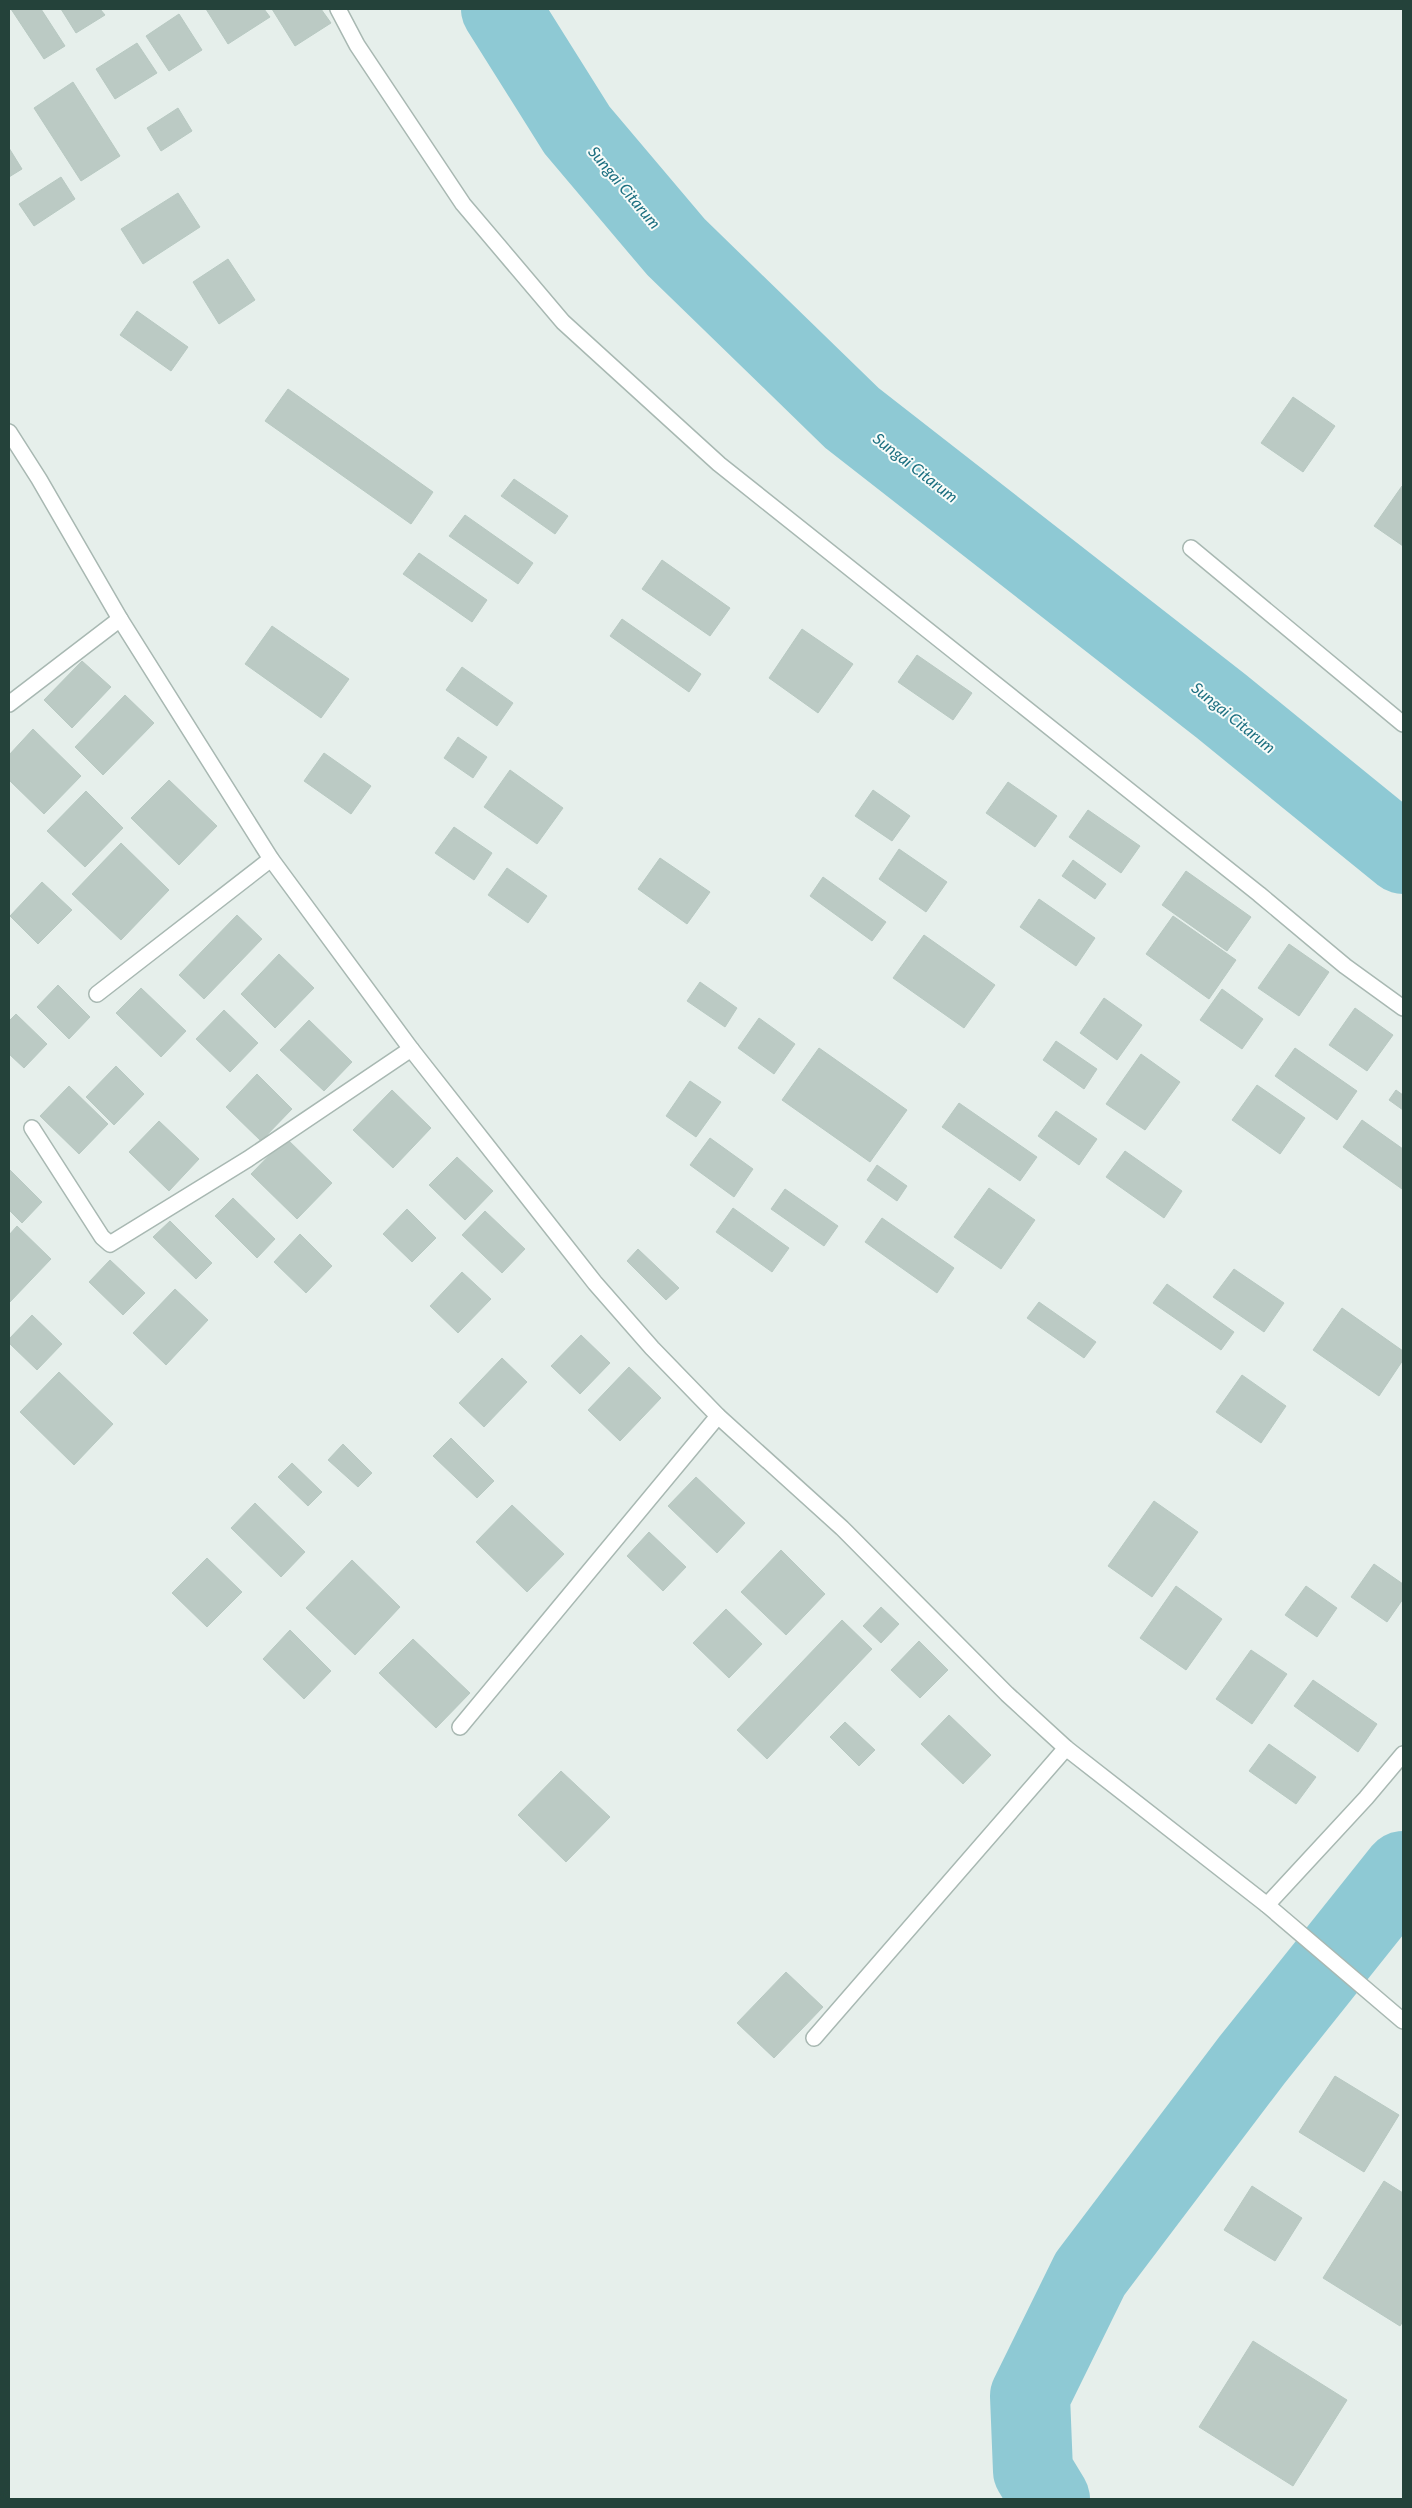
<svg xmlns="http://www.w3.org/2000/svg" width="1412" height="2508" font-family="Lato,sans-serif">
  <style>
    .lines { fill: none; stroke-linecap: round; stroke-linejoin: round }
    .river { stroke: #8ec9d4; stroke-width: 80 }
    .building { fill: #bbcac4; stroke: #b8c9c2 }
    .service-casing { stroke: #a8b8b2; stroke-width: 18 }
    .minor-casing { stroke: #a8b8b2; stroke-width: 18 }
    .tertiary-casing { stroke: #a8b8b2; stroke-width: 18 }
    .service { stroke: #fff; stroke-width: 15 }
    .minor { stroke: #fff; stroke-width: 15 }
    .tertiary { stroke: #fff; stroke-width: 15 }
    .labels { text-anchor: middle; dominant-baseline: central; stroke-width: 4; stroke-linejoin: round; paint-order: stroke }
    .water-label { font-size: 16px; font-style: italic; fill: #1c6f80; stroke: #f7fbf9 }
  </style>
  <rect width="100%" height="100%" fill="#e6efeb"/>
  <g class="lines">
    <g class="river">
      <polyline points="501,9 577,130 676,247 852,418 1221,706 1403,854"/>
      <polyline points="1050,2499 1033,2471 1030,2396 1090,2274 1252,2060 1403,1871"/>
    </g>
  </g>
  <g class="building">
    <polygon points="11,9 41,9 65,46 44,59"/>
    <polygon points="61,9 100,9 105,15 76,33"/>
    <polygon points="206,9 264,9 270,17 228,44"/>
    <polygon points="272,9 321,9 331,23 295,46"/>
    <polygon points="179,14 202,50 169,71 146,36"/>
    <polygon points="137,43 157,73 115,99 96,69"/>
    <polygon points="73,82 120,156 81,181 34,108"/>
    <polygon points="178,108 192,131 161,151 147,128"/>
    <polygon points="9,148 22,169 9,177"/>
    <polygon points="61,177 75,199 34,226 19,204"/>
    <polygon points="178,193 200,227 143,264 121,229"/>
    <polygon points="228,259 255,300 219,324 193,282"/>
    <polygon points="137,311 188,347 171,371 120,335"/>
    <polygon points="288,389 433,492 411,524 265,421"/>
    <polygon points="1293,397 1335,426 1303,472 1261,443"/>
    <polygon points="514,479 568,516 555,534 501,496"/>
    <polygon points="1402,486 1403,487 1403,546 1374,526"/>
    <polygon points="465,515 533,563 518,584 449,536"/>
    <polygon points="419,553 487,600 472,622 403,574"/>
    <polygon points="662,560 730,608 710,636 642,589"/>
    <polygon points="622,619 701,674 689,692 610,636"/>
    <polygon points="272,626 349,679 321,718 245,664"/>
    <polygon points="802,629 853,664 818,713 769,678"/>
    <polygon points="917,655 972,693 953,720 898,682"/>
    <polygon points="82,661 111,687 72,728 44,700"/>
    <polygon points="462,667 513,703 497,726 446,690"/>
    <polygon points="125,695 154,723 103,775 75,747"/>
    <polygon points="33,729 81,776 44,814 9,780 9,755"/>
    <polygon points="458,737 487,757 473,778 444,758"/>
    <polygon points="324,753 371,786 351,814 304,781"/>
    <polygon points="510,770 563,808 537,844 484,807"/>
    <polygon points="169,780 217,826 179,865 131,818"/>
    <polygon points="1008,782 1057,816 1035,847 986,813"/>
    <polygon points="873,790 910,816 892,841 855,816"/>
    <polygon points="86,791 123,828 85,867 47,831"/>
    <polygon points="1088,810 1140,846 1121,873 1069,837"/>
    <polygon points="454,827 492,853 474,880 435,853"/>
    <polygon points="121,843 169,890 121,940 72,894"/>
    <polygon points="899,849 947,882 926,912 879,879"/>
    <polygon points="660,858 710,892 687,924 638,889"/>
    <polygon points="1073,860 1106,884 1095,899 1062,876"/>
    <polygon points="507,868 547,896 528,923 488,895"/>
    <polygon points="1186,871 1251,917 1227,951 1162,905"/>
    <polygon points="823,877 886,922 872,941 810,896"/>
    <polygon points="42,882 72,910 38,944 10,916"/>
    <polygon points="1039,899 1095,938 1076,966 1020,927"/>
    <polygon points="237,915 262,939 204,999 179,975"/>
    <polygon points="1173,916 1236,960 1209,999 1146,954"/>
    <polygon points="924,935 995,985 964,1028 893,978"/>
    <polygon points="1289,944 1329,972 1299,1016 1258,988"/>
    <polygon points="279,954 314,988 275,1028 241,994"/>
    <polygon points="700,982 737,1008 725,1027 687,1001"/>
    <polygon points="58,985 90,1017 69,1039 37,1007"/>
    <polygon points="141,988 186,1031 161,1057 116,1013"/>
    <polygon points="1222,989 1263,1019 1242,1049 1200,1020"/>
    <polygon points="1104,998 1142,1025 1117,1060 1080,1033"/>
    <polygon points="1355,1008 1393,1035 1367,1071 1329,1045"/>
    <polygon points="224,1010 258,1043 230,1072 196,1039"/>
    <polygon points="16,1014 47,1044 24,1068 9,1054 9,1021"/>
    <polygon points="759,1018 795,1044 774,1074 738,1048"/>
    <polygon points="309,1020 352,1062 324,1091 280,1050"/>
    <polygon points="1056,1041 1097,1069 1084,1089 1043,1060"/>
    <polygon points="819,1048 907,1110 870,1162 782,1100"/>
    <polygon points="1295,1048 1357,1091 1337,1120 1275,1076"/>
    <polygon points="1141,1054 1180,1082 1145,1130 1106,1104"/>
    <polygon points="116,1066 144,1094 114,1125 86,1097"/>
    <polygon points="257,1074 292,1109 261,1141 226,1107"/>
    <polygon points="690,1081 721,1102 696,1137 666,1116"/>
    <polygon points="1257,1085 1305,1118 1280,1154 1232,1120"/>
    <polygon points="69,1086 108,1124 79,1154 40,1116"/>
    <polygon points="392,1090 431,1128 393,1168 353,1130"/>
    <polygon points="1396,1090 1403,1095 1403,1110 1389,1100"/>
    <polygon points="959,1103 1037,1157 1020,1181 942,1127"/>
    <polygon points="1056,1111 1097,1139 1079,1165 1038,1136"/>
    <polygon points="1362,1120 1403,1149 1402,1189 1343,1147"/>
    <polygon points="159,1121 199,1159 169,1191 129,1152"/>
    <polygon points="286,1138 332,1183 297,1219 251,1174"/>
    <polygon points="710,1138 753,1169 734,1197 690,1165"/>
    <polygon points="1125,1151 1182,1191 1164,1218 1106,1177"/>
    <polygon points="457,1157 493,1191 465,1220 429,1185"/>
    <polygon points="877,1165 907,1186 897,1201 867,1180"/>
    <polygon points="9,1169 42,1202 22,1223 9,1210"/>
    <polygon points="989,1188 1035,1220 1001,1269 954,1237"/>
    <polygon points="785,1189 838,1226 824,1246 771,1209"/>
    <polygon points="233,1198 275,1239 257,1258 215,1216"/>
    <polygon points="733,1208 789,1248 772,1272 716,1232"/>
    <polygon points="407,1209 436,1238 412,1262 383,1234"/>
    <polygon points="485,1211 525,1249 502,1273 462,1235"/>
    <polygon points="882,1218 954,1268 937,1293 865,1242"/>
    <polygon points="170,1221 212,1263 196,1279 153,1237"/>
    <polygon points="17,1226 51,1259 9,1303 9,1235"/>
    <polygon points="300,1234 332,1266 306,1293 274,1262"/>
    <polygon points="638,1249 679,1288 666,1300 627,1261"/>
    <polygon points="110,1260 145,1293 123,1315 89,1282"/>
    <polygon points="1234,1269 1284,1303 1264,1332 1213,1297"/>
    <polygon points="462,1272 491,1299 458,1333 430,1306"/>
    <polygon points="1167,1284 1234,1332 1221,1350 1153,1303"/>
    <polygon points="175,1289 208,1320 166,1365 133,1333"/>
    <polygon points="1039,1302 1096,1342 1084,1358 1027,1318"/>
    <polygon points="1342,1308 1403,1351 1403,1360 1379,1396 1313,1350"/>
    <polygon points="32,1315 62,1344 37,1370 9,1343 9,1339"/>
    <polygon points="581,1335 610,1363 580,1394 551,1366"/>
    <polygon points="502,1358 527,1382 484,1427 459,1403"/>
    <polygon points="629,1367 661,1398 620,1441 588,1410"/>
    <polygon points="59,1372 113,1424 74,1465 20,1412"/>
    <polygon points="1242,1375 1286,1406 1261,1443 1216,1412"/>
    <polygon points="451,1438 494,1481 477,1498 433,1456"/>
    <polygon points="343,1444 372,1473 358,1487 328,1460"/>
    <polygon points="292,1463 322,1492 308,1506 278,1477"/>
    <polygon points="696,1477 745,1523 717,1553 668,1506"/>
    <polygon points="1154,1501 1198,1532 1152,1597 1108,1566"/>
    <polygon points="255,1503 305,1552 281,1577 231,1528"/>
    <polygon points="512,1505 564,1554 527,1592 476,1542"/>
    <polygon points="649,1532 686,1567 663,1591 627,1556"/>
    <polygon points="781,1550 825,1594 786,1635 741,1592"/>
    <polygon points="207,1558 242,1592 207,1627 172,1593"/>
    <polygon points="352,1560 400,1607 355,1655 306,1608"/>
    <polygon points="1374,1564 1403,1584 1403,1599 1387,1622 1351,1597"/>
    <polygon points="1176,1586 1222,1619 1186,1670 1140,1638"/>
    <polygon points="1306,1586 1337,1608 1317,1637 1285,1615"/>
    <polygon points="881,1607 899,1624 881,1643 863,1626"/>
    <polygon points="726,1609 762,1644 729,1678 693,1643"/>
    <polygon points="842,1620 872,1649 767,1759 737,1730"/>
    <polygon points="290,1630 331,1671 304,1699 263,1659"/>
    <polygon points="413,1639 470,1693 436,1728 379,1673"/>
    <polygon points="919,1641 948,1670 920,1698 891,1670"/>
    <polygon points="1251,1650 1287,1674 1252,1724 1216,1699"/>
    <polygon points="1313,1680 1377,1724 1358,1752 1294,1706"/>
    <polygon points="949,1715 991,1755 963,1784 921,1744"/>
    <polygon points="845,1722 875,1750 859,1766 830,1737"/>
    <polygon points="1269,1744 1316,1777 1296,1804 1249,1771"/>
    <polygon points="561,1771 610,1817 566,1862 518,1815"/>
    <polygon points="786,1972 823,2007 774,2058 737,2023"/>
    <polygon points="1335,2076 1399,2115 1364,2172 1299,2132"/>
    <polygon points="1384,2181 1403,2193 1403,2321 1400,2326 1323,2278"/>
    <polygon points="1252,2186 1302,2218 1275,2261 1224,2230"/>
    <polygon points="1253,2341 1347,2400 1293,2486 1199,2427"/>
  </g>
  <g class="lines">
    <defs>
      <polyline id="service" points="814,2038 1066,1748"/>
      <g id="minor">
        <polyline points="338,9 357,45 463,204 563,322 719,464 1259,894 1345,966 1403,1008"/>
        <polyline points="1191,548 1403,724"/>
        <polyline points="9,704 120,619"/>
        <polyline points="97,994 271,859"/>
        <polyline points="32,1128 102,1237 110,1244 248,1159 411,1049"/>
        <polyline points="460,1727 718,1416"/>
        <polyline points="1267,1905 1366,1798 1403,1754"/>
      </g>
      <polyline id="tertiary" points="9,432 39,479 120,619 271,859 411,1049 595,1283 652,1348 718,1416 842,1528 1007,1694 1066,1748 1267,1905 1403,2021"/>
    </defs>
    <use href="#service" class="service-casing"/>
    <use href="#minor" class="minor-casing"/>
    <use href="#tertiary" class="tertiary-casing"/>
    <use href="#service" class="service"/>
    <use href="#minor" class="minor"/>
    <use href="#tertiary" class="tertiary"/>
  </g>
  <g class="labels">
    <g class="water-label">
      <text transform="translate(625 187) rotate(50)">Sungai Citarum</text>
      <text transform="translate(916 467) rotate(38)">Sungai Citarum</text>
      <text transform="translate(1234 717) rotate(39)">Sungai Citarum</text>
    </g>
  </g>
  <rect width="1412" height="2508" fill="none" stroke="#24423a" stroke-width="20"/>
</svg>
